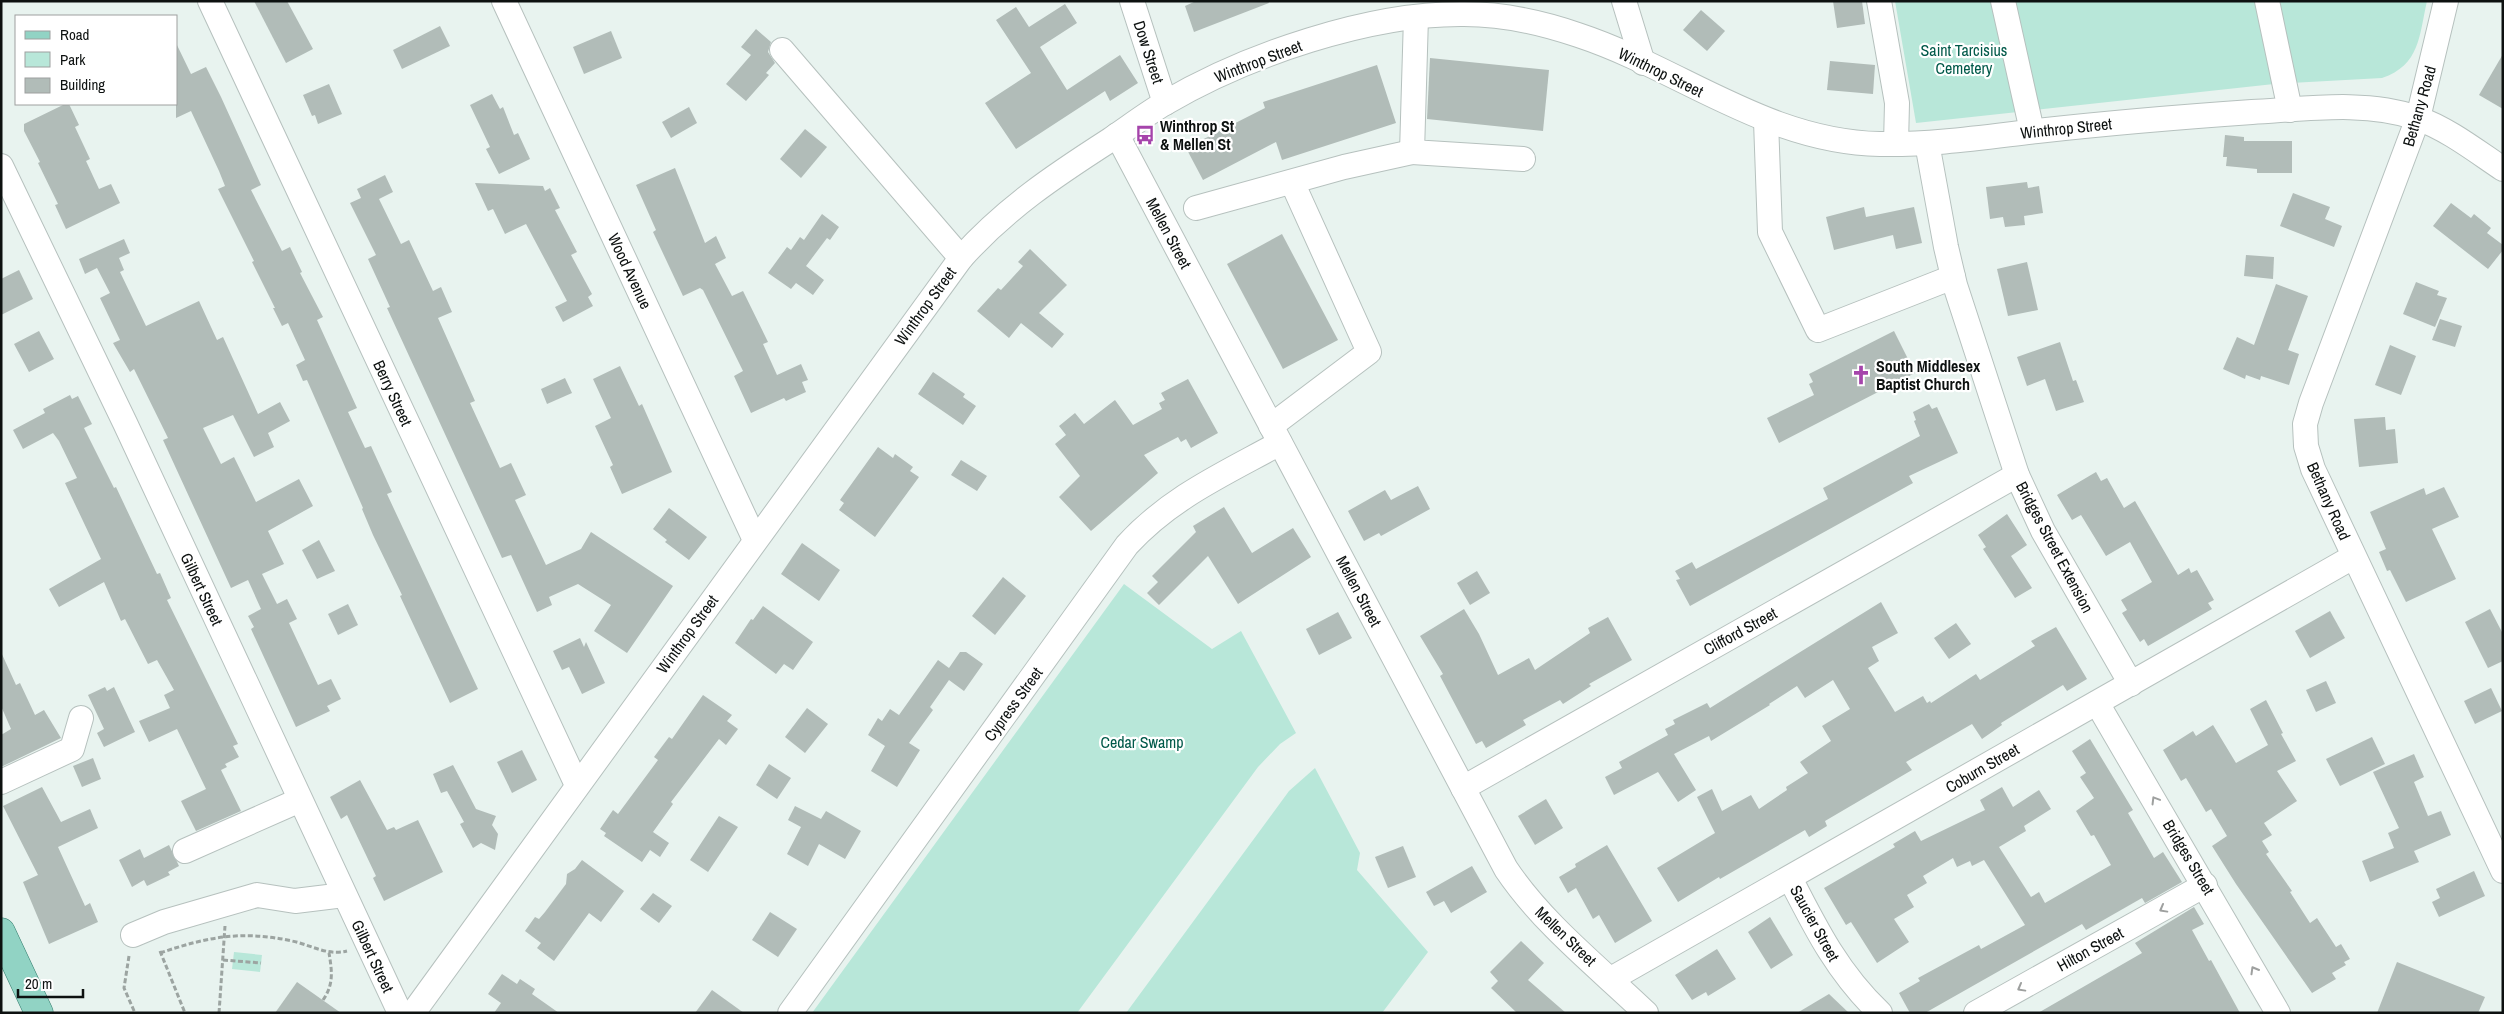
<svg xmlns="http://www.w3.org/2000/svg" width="2504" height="1014" font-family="'Archivo Narrow',sans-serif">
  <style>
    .green { fill: #b8e7d9 }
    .building { fill: #b1bcb8 }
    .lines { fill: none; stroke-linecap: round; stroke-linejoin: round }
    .minor-casing { stroke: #b6c1be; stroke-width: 26 }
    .major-casing { stroke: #337c6c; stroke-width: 29 }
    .path { stroke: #9ca4a1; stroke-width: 3; stroke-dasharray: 5 2.5; stroke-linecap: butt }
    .minor { stroke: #fff; stroke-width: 24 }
    .major { stroke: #91d3c4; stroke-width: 28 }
    .oneway { stroke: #9ea09f }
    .labels { text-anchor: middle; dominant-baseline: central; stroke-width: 4.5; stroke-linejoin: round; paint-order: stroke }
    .park-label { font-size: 16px; fill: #005949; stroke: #fff }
    .street-label { font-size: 16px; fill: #0d1110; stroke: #fff }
    .poi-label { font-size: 16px; font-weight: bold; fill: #0d1110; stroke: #fff; text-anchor: start }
  </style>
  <rect width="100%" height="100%" fill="#e8f3ef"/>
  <g class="green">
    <path d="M 1895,1 L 2427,1 C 2419,36 2420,65 2382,78 L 2274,84 L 1916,123 Z"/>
    <polygon points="1124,584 1212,649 1241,631 1296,733 1280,744 1258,767 1077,1013 812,1013"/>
    <polygon points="1315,768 1360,853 1357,870 1428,952 1382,1013 1126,1013 1289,791"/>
    <polygon points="234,952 262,955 260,972 232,969"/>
  </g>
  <g class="building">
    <polygon points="254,1 287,1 313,49 286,63"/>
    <polygon points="1196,1 1268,1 1269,3 1194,32 1185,6"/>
    <polygon points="1833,1 1862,1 1865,24 1837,28"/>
    <polygon points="1065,4 1077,23 1040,47 1067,90 1120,55 1138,83 1110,101 1105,91 1016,149 985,103 1031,73 996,20 1016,7 1029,27"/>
    <polygon points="1701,10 1725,31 1707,51 1683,30"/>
    <polygon points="440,26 450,46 402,69 393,50"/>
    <polygon points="756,29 771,42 768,52 775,63 766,73 769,75 746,101 726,84 751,55 741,47"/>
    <polygon points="611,31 622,58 584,74 573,47"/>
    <polygon points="176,43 191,74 206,67 221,97 261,185 251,190 282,251 290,247 302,272 300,273 323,317 317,320 357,408 348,412 365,448 371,446 392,492 387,494 478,689 450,703 400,596 402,595 373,535 362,509 363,508 307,380 303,381 296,365 305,360 288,323 282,326 273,308 275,308 252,262 254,261 218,189 225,186 219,171 191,111 176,118"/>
    <polygon points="2503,54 2503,109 2479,95"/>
    <polygon points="1430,58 1549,70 1543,131 1427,119"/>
    <polygon points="1830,61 1875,65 1873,94 1827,90"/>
    <polygon points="1377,65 1396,123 1282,160 1276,142 1203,180 1186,148 1265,108 1263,102"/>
    <polygon points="329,84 342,114 318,124 315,115 312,116 303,95"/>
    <polygon points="492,94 500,109 503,107 514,135 518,133 530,159 499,174 486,149 490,147 470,105"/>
    <polygon points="65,104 69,104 79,125 75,127 90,159 86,161 99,189 111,184 120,203 66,229 55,205 58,204 38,163 40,162 24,131 24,124"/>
    <polygon points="689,107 697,123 671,138 662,122"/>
    <polygon points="805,129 827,147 801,178 780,159"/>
    <polygon points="2225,135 2244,137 2244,141 2292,141 2292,173 2257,173 2257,169 2226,166 2227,157 2223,157"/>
    <polygon points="675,168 705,243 716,236 726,258 715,264 732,296 743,291 768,342 763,344 777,375 801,364 808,380 802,382 806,392 786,401 784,398 751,413 734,376 743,371 703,290 700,288 683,296 653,232 656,230 636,185"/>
    <polygon points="385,175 393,192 379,199 401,244 409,240 433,291 441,287 452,312 438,318 475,401 470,403 500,468 511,463 526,495 515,500 546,565 581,549 591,532 673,586 627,653 594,631 611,605 578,584 549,597 552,605 537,612 511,555 502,558 387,308 390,307 368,259 376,255 350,203 361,198 357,189"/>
    <polygon points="2027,182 2028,188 2039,186 2043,213 2024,216 2025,225 2005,227 2003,217 1990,219 1986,187"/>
    <polygon points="475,183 543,186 545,191 550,188 560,208 555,210 577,252 571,255 592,294 588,297 593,306 563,322 555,307 567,301 526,224 505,234 493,209 488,211"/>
    <polygon points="2293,193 2330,207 2325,219 2342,226 2334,247 2280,226"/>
    <polygon points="2451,203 2471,218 2474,214 2491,228 2487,233 2503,245 2503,250 2488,269 2433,226"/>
    <polygon points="1864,207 1866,217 1914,207 1922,243 1896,249 1893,235 1834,250 1826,217"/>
    <polygon points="822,214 839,227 830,240 827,238 806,266 824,280 813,295 796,283 791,289 768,273 787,247 791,250 800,237 804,240"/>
    <polygon points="1282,234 1338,340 1283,369 1227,264"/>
    <polygon points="124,239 130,253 119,258 124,270 120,272 146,326 199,301 217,340 223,337 258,414 280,402 290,421 268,433 274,447 254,457 233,415 203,428 221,464 234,457 256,502 299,479 313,506 268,531 284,564 262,574 277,604 287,599 297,619 289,623 318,685 331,679 341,699 327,706 330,711 296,727 251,629 254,627 248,616 261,609 248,580 231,588 163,440 168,438 134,369 130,372 113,343 120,340 100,298 110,293 97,268 85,274 79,259"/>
    <polygon points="1030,249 1067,285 1039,313 1064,334 1052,348 1021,323 1009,338 977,311 998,288 1001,290 1023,266 1018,262"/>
    <polygon points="2246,255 2274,257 2273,279 2244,276"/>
    <polygon points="2027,262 2038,310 2008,316 1997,269"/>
    <polygon points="19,270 33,299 1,315 1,279"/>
    <polygon points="2416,282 2439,291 2437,295 2447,298 2435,327 2403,314"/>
    <polygon points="2276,284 2308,296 2288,350 2299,354 2289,385 2261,376 2260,380 2246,375 2245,379 2223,369 2237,337 2254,345"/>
    <polygon points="2440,319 2462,326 2455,347 2432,340"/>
    <polygon points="39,331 54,359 29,372 14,344"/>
    <polygon points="1894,331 1915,373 1779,443 1767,418 1814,395 1809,384 1813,382 1809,374"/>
    <polygon points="2060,342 2073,381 2076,380 2084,402 2056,411 2045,379 2027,386 2017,357"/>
    <polygon points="2390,345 2416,356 2401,395 2375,385"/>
    <polygon points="620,366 639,406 642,404 672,472 622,494 610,467 613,465 595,426 611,418 593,379"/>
    <polygon points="933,372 965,394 963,397 976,406 963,425 918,394"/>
    <polygon points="565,378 572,393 547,404 541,389"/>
    <polygon points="1188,379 1218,433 1191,448 1186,439 1181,442 1178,437 1144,455 1158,473 1091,531 1059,497 1080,476 1055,444 1066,435 1059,426 1075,413 1084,424 1115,400 1133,425 1162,409 1159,403 1165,400 1161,393"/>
    <polygon points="70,395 72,399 78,396 92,424 84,428 114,488 116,487 157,574 160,573 171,598 167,600 238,744 233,746 239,757 225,764 227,767 221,770 241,811 196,831 181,801 206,789 177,729 149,742 139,721 170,708 164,695 174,690 157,660 148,664 125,619 121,621 104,582 59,607 49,589 101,559 65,483 77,478 59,441 53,433 23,449 13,430 45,413 43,409"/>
    <polygon points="1929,404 1932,409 1937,407 1958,453 1909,476 1913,483 1690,606 1676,580 1680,579 1675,571 1692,562 1696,569 1828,499 1823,488 1920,436 1914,421 1916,420 1913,412"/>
    <polygon points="2385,417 2386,430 2395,429 2398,463 2359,467 2354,419"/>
    <polygon points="878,447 893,458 895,454 913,467 910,471 919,477 875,537 839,510 844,503 840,500"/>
    <polygon points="961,460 987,476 977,491 951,475"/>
    <polygon points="2096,472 2101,481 2107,478 2124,508 2135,501 2178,575 2189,568 2191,573 2197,570 2214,600 2208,603 2212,609 2148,646 2144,639 2140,642 2122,613 2127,610 2121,600 2152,582 2130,542 2106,556 2081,515 2072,520 2057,495"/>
    <polygon points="1418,486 1430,509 1381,536 1379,533 1364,541 1348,511 1385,490 1391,500"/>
    <polygon points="2444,487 2459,517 2432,529 2456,579 2406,602 2390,570 2387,571 2379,552 2386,549 2370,512 2424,488 2426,495"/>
    <polygon points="1224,507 1252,553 1293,528 1311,557 1238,604 1208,556 1159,605 1147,593 1158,582 1152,576 1196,532 1193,526"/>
    <polygon points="669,508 707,537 689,560 665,542 667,540 653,529"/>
    <polygon points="2007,514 2027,545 2011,556 2032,588 2015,598 1983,549 1986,547 1978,535"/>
    <polygon points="319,540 335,571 317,579 302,550"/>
    <polygon points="802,543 840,570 819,601 781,574"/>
    <polygon points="1477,571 1490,593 1470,605 1457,583"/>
    <polygon points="1003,577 1026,596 995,635 972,616"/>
    <polygon points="1881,602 1898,633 1872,647 1879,661 1868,668 1895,712 1923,696 1927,703 1930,701 1931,703 1976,674 1980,680 2035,646 2031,641 2056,627 2087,679 2067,691 2063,685 2001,723 2002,725 1982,739 1972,724 1906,762 1912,770 1825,821 1827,826 1809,837 1805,830 1720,879 1719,877 1678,902 1657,868 1715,833 1697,797 1712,789 1722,811 1751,795 1759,809 1787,790 1786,787 1808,773 1800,762 1831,741 1822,726 1850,709 1833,680 1805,698 1797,686 1769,704 1770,705 1711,741 1709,736 1674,754 1696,790 1678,802 1658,772 1614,795 1605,777 1622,768 1619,762 1668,735 1665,729 1675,724 1673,720 1707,703 1710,708"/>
    <polygon points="348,604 358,625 338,635 328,614"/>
    <polygon points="763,606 813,642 793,670 784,664 776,674 735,643 751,619 753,620"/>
    <polygon points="1464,609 1479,634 1498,675 1529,658 1535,670 1590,633 1588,628 1608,617 1632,660 1589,684 1591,686 1563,704 1560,700 1523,720 1526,725 1486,748 1482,741 1476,744 1440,676 1443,674 1420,636"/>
    <polygon points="2490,609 2503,634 2503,661 2488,668 2465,622"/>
    <polygon points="2330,611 2345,638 2310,658 2295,631"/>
    <polygon points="1338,612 1352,638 1319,655 1306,629"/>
    <polygon points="1956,623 1971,644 1949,659 1934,638"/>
    <polygon points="580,638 584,647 586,642 605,683 582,694 569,667 562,670 553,651"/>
    <polygon points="1,652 16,685 20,683 35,715 44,710 61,738 1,767 1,735 11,729 1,706"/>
    <polygon points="960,652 966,652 983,664 964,691 949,680 930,707 933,710 909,743 920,750 897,787 871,771 885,746 868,735 878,718 882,721 890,709 899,715 938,660 949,668"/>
    <polygon points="2326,681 2336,703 2316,712 2306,690"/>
    <polygon points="105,687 107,691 114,687 135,732 104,747 97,733 104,729 88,695"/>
    <polygon points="2491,688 2502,711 2475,724 2464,701"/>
    <polygon points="703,695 732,715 727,721 738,729 726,745 719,739 671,802 673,804 653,832 669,843 660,857 650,850 642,862 604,836 606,833 600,829 613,810 618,814 658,760 654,757 669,737 672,739"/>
    <polygon points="2266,700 2283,733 2281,734 2296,761 2277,771 2297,801 2264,823 2272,835 2262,841 2269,852 2266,854 2292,891 2290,892 2310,923 2317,918 2336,947 2341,944 2350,959 2344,962 2346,965 2332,973 2336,979 2312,993 2236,884 2212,846 2227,836 2211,809 2206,812 2186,778 2181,781 2163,750 2193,731 2196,736 2213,725 2236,763 2268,745 2250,709"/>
    <polygon points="807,708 828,724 805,753 785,737"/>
    <polygon points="2372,737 2385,764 2340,786 2326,759"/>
    <polygon points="2090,739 2133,810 2128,813 2154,858 2163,852 2182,882 2145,903 2142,898 2086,930 2082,924 1925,1013 1910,1013 1899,993 1920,981 1918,978 1979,945 1981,949 2025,925 1984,860 1972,866 1970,861 1957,867 1953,858 1923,876 1927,883 1907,895 1914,907 1894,919 1909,942 1877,963 1851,922 1846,925 1824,888 1895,847 1893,844 1915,831 1921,841 1985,810 1980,800 2002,787 2013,807 2039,790 2051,809 2024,826 2026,831 1999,847 2031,897 2039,892 2045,903 2111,865 2094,835 2091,836 2076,811 2094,798 2080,777 2086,773 2072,751"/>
    <polygon points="522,750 537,780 512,793 497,762"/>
    <polygon points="2414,754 2424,777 2414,782 2428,816 2441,811 2451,835 2414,851 2419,862 2370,882 2362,861 2394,848 2388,833 2399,828 2373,772"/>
    <polygon points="93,758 101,779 82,787 73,766"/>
    <polygon points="769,764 791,778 777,799 756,785"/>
    <polygon points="453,765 476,809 496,816 492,825 498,834 495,850 481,843 473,848 460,824 464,822 447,791 441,793 433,774"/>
    <polygon points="360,780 387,830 394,827 396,830 418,820 443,872 384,901 373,878 376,876 347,815 341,819 330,797"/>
    <polygon points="42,787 61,822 90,809 98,828 58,847 85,906 90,903 98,922 49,944 23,882 38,875 3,806"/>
    <polygon points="1546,799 1563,828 1535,845 1518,816"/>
    <polygon points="795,806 821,819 826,811 861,831 845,859 819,844 808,866 787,854 801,827 788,820"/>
    <polygon points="719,816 738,827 708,872 690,860"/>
    <polygon points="169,845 179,866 168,872 170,875 147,886 144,880 132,887 119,860 140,849 144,858"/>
    <polygon points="1607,845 1652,921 1615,943 1599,915 1593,919 1576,888 1568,893 1559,877 1576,867 1575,864"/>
    <polygon points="1403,846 1416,877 1388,888 1375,857"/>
    <polygon points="582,860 624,891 601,922 589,913 554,961 537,948 541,943 525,931 535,917 539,919 545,912 566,884 567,874 575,869"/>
    <polygon points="1472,866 1487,892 1451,913 1444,901 1434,906 1426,892"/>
    <polygon points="2474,871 2485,896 2439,917 2432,902 2440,898 2436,889"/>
    <polygon points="653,893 672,906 659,923 640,909"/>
    <polygon points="2194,907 2204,924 2192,930 2209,961 2211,960 2240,1013 2038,1013 2142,953 2135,943"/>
    <polygon points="770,912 797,929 778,957 752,940"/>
    <polygon points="1770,917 1793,955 1771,969 1748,932"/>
    <polygon points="1521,941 1544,963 1528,980 1566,1013 1517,1013 1491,988 1498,981 1490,972"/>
    <polygon points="1717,949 1736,979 1708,996 1706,992 1692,1000 1675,975"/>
    <polygon points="2397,962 2485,997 2478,1013 2377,1013"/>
    <polygon points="502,974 517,984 520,979 535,989 532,994 559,1013 494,1013 501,1003 488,994"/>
    <polygon points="297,982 341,1013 275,1013"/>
    <polygon points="712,990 744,1013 695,1013"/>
    <polygon points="1829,994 1849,1013 1797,1013"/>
  </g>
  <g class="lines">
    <defs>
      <g id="minor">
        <polyline points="210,1 577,785"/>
        <polyline points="504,1 755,540"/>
        <polyline points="1132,1 1165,103"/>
        <polyline points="1624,1 1643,63"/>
        <polyline points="1879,1 1897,103 1896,144"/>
        <polyline points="2003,1 2032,131"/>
        <polyline points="2267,1 2290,110"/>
        <polyline points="2446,1 2418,118 2311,403 2305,424 2306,446 2313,469 2503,871"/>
        <polyline points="1416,17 1412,152 1523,159"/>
        <polyline points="782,50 961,258"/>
        <polyline points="1766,121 1770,232 1818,330 1953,277"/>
        <path d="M 1117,135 L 1506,869 C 1543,924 1598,967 1646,1013"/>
        <polyline points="1927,143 1946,247 1955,285 2017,475 2043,531 2131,684"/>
        <polyline points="1,166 125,423 400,1013"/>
        <polyline points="1196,208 1344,167 1412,152"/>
        <polyline points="1271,426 1369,352 1292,182"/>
        <polyline points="2097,703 2278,1013"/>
        <polyline points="1,782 72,749 81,718"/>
        <polyline points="1463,788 2017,475"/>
        <polyline points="185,851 300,800"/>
        <path d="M 1790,878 C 1816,929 1838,973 1880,1013"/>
        <polyline points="133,935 164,922 257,895 295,901 344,895"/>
        <polyline points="1611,979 2353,557"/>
        <path d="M 413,1013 L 961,258 C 1006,208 1054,176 1110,140 C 1128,128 1146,114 1165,103 C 1247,55 1369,13 1464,14 C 1502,14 1543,23 1578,35 C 1681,69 1767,142 1880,144 C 1933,145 1985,137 2037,131 C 2109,123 2180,117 2252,112 C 2305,109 2366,100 2417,118 C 2448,129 2476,151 2503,169"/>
        <path d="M 790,1013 L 1127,545 C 1171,497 1224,474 1280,443"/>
        <polyline points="1976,1013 2205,885"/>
      </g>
      <polyline id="major" points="1,932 39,1013"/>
    </defs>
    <use href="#minor" class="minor-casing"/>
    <use href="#major" class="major-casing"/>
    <g class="path">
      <polyline points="160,951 185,1013"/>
      <path d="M 160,953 C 207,937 242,930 292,941 C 311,945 327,956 347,951"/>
      <polyline points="129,956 124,988 135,1013"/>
      <polyline points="223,960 261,963"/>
      <path d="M 323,1000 C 334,984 332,971 329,953"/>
      <polyline points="219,1013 225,926"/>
    </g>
    <use href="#minor" class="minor"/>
    <use href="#major" class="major"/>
  </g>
  <defs><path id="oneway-chevron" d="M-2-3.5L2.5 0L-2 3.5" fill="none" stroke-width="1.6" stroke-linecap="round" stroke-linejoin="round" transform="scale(1.25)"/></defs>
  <g class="oneway">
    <use href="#oneway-chevron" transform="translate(2155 800) rotate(-121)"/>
    <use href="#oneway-chevron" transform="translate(2163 909) rotate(151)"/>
    <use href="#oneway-chevron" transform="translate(2254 970) rotate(-120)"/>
    <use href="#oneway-chevron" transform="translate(2021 988) rotate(151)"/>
  </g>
  <defs>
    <symbol id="bus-bare" viewBox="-9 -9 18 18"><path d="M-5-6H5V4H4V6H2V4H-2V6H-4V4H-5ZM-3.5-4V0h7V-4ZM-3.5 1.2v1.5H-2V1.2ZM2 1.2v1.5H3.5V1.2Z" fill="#a544ab" stroke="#fff" stroke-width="2.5" paint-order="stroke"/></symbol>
    <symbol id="church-bare" viewBox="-9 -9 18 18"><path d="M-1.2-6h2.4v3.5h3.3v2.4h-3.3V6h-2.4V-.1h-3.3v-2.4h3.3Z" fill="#a544ab" stroke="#fff" stroke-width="2.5" paint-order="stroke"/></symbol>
  </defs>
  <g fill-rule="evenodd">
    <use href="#bus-bare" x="1131" y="121" width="28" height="28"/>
    <use href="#church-bare" x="1847" y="361" width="28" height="28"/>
  </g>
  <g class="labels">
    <g class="park-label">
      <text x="1964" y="50">Saint Tarcisius<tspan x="1964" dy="18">Cemetery</tspan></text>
      <text x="1142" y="742">Cedar Swamp</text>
    </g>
    <g class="street-label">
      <text transform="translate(1149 52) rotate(72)">Dow Street</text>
      <text transform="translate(1258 61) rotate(-21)">Winthrop Street</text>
      <text transform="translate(1661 72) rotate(26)">Winthrop Street</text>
      <text transform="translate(2419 106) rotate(-74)">Bethany Road</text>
      <text transform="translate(2066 128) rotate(-6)">Winthrop Street</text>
      <text transform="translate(1169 233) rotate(62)">Mellen Street</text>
      <text transform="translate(630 271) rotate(65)">Wood Avenue</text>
      <text transform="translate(925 306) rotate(-54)">Winthrop Street</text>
      <text transform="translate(393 393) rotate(65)">Berry Street</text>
      <text transform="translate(2329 501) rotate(66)">Bethany Road</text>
      <text transform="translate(2055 547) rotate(62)">Bridges Street Extension</text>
      <text transform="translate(202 589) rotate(65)">Gilbert Street</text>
      <text transform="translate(1359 591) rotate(62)">Mellen Street</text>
      <text transform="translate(1740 631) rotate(-29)">Clifford Street</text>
      <text transform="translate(687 634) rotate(-54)">Winthrop Street</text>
      <text transform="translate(1013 704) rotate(-54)">Cypress Street</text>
      <text transform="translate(1982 768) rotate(-30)">Coburn Street</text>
      <text transform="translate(2189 857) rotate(59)">Bridges Street</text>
      <text transform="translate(1815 923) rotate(61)">Saucier Street</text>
      <text transform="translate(1566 936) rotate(44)">Mellen Street</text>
      <text transform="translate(2090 949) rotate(-29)">Hilton Street</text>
      <text transform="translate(373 956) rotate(65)">Gilbert Street</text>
    </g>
    <g class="poi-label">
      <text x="1160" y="126">Winthrop St<tspan x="1160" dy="18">&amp; Mellen St</tspan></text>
      <text x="1876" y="366">South Middlesex<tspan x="1876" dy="18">Baptist Church</tspan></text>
    </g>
  </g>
  <rect width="2504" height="1014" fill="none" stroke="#0d1110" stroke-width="5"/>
  <rect x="15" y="15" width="162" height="90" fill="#ffffff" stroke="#9ea09f"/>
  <rect x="25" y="31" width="25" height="8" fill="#91d3c4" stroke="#9ea09f"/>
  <text x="60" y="40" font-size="15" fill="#0d1110">Road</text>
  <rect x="25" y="52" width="25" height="15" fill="#b8e7d9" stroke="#9ea09f"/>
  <text x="60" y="65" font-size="15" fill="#0d1110">Park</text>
  <rect x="25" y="78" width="25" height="15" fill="#b1bcb8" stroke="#9ea09f"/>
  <text x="60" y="90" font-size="15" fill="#0d1110">Building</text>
  <path d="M18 989v8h65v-8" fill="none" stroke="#0d1110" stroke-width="2.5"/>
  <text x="25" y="989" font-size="15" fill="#0d1110" stroke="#ffffff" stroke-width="4" paint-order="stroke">20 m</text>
</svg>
